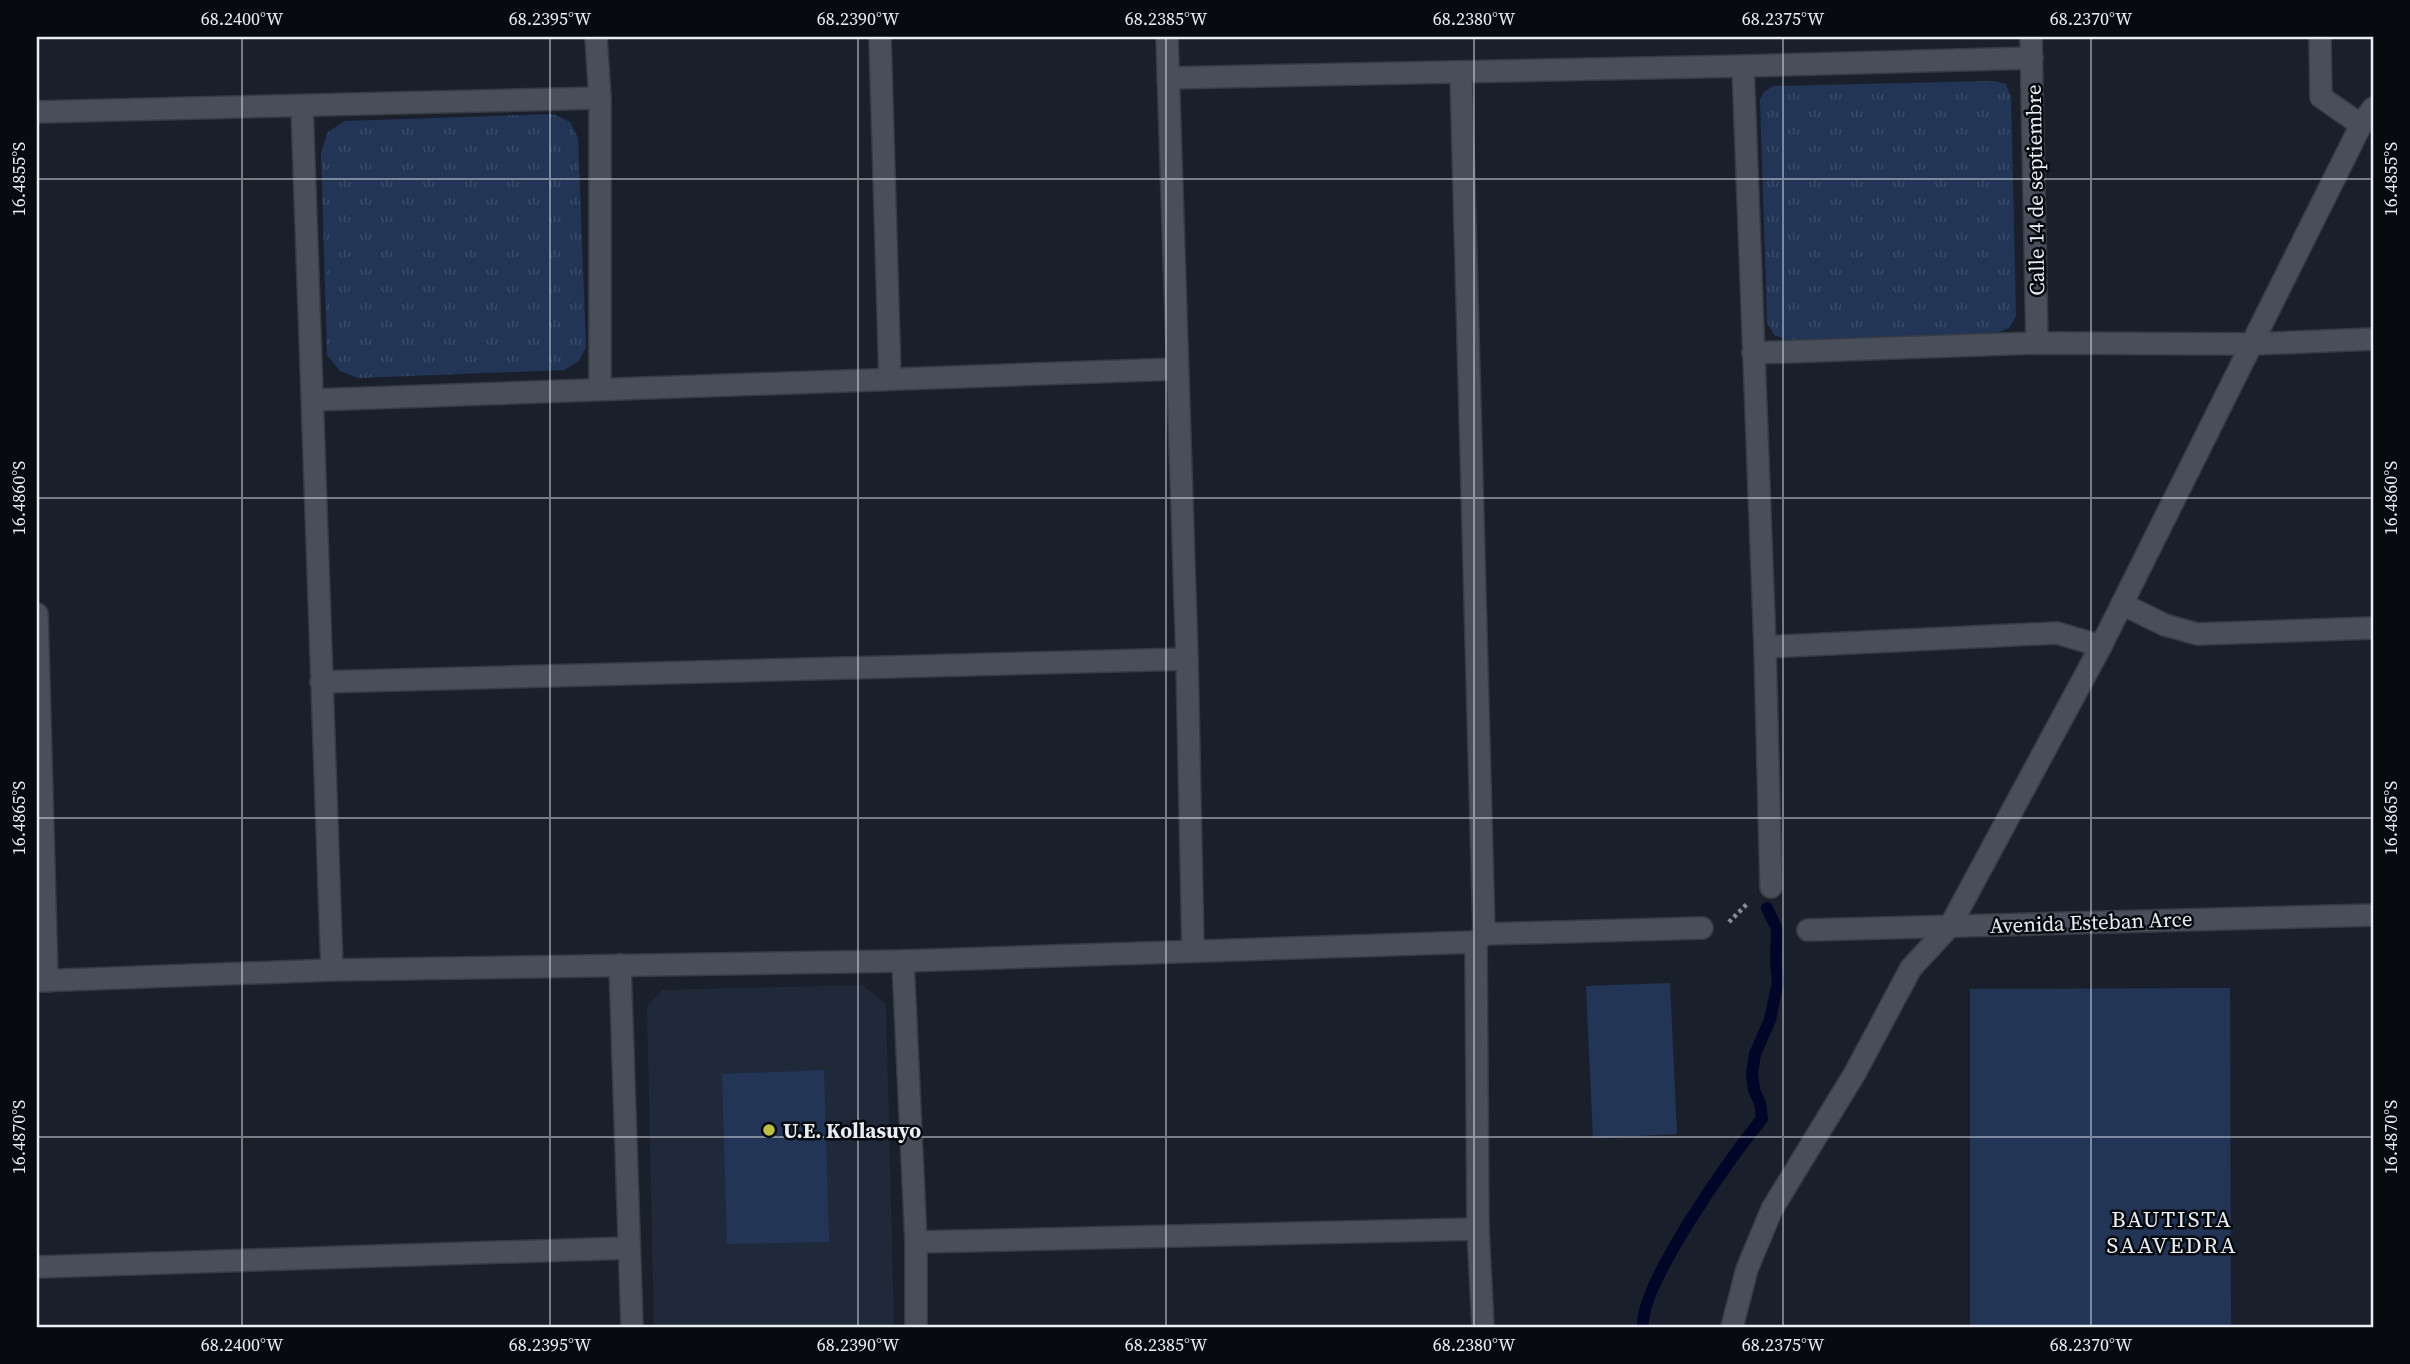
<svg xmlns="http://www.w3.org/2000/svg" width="2410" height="1364" font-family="'Source Serif 4',serif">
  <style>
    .built { fill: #202939 }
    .green { fill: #223557 }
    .park { fill: url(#park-tufts) }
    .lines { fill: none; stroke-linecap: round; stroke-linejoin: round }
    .stream { stroke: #000627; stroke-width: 12 }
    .minor-casing { stroke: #373c44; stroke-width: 24 }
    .path { stroke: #898d96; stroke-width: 4.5; stroke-dasharray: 3.5 3.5; stroke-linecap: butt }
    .minor { stroke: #484f5b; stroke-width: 21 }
    .ticks { fill: none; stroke: #e9edf4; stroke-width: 2; stroke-opacity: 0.45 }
    .poi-dot { fill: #bcbf44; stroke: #070a0e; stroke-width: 2.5 }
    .labels { text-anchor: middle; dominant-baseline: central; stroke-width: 5; stroke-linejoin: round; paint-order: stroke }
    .street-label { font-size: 21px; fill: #e9edf4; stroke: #070a0e }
    .poi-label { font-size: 21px; font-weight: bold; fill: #e9edf4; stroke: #070a0e; text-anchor: start }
    .neighbourhood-label { font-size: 23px; letter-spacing: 2px; fill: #e9edf4; stroke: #070a0e }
    .neatline { fill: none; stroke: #e9edf4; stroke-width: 2.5 }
    .ticks-label { font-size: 18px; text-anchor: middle; fill: #e9edf4 }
  </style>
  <defs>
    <pattern id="park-tufts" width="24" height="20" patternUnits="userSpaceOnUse" patternTransform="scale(1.75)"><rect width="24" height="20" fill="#223557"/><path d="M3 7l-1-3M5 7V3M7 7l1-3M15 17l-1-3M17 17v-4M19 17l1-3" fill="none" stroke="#374968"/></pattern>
  </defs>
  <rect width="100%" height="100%" fill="#1a202b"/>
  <polygon class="built" points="862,985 886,1004 894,1327 654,1327 647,1006 663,990"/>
  <g class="green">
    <polygon points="1670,983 1677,1134 1593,1138 1586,986"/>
    <polygon points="2230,988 2231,1327 1970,1327 1970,989"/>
    <polygon points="824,1070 829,1242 727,1244 722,1074"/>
  </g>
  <g class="park">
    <polygon points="1993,81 2006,84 2011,97 2016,316 2009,328 1994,334 1788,341 1774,335 1767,322 1760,99 1764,92 1773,86"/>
    <polygon points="553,114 570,122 578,138 586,347 579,361 564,370 358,378 340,371 327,355 321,152 328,132 345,121"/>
  </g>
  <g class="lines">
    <path class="stream" d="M 1643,1327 C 1639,1286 1733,1153 1762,1119 L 1760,1103 L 1754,1090 L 1752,1074 L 1755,1054 L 1770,1020 L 1778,981 L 1776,963 L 1777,929 L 1767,908"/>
    <defs>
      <g id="minor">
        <polyline points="596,37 600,98 600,388"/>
        <polyline points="880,37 890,378"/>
        <polyline points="1167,37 1187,659 1193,951"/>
        <polyline points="2031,37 2037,343"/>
        <polyline points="2320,37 2321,97 2361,125"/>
        <polyline points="1461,73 1484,934 1476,942 1478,1229 1483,1327"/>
        <polyline points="1168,78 1743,66"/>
        <polyline points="302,106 332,970"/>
        <polyline points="37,112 600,98"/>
        <polyline points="1753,353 2037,343 2253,344 2373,339"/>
        <polyline points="314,400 1176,369"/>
        <polyline points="2122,604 2165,625 2197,634 2373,628"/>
        <polyline points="37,614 47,981"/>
        <polyline points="1765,647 2057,633 2101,646"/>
        <polyline points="321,682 1187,659"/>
        <polyline points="1771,887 1765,647 1743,66 2032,58"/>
        <polyline points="1808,930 2373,915"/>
        <polyline points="1484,934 1702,928"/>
        <polyline points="903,961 916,1242 916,1327"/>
        <polyline points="620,965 632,1327"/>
        <polyline points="37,981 332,970 903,961 1476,942"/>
        <polyline points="916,1242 1478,1229"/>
        <polyline points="37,1267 629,1248"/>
        <polyline points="1732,1327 1747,1269 1772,1209 1855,1073 1911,968 1950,926 2101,646 2361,125 2373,108"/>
      </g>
    </defs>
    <use href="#minor" class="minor-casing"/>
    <polyline class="path" points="1729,922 1748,903"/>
    <use href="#minor" class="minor"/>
  </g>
  <path class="ticks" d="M 242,37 L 242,1327M 550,37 L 550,1327M 858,37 L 858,1327M 1166,37 L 1166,1327M 1474,37 L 1474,1327M 1783,37 L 1783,1327M 2091,37 L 2091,1327M 37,179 L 2373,179M 37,498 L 2373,498M 37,818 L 2373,818M 37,1137 L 2373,1137"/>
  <circle class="poi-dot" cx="769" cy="1130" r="7"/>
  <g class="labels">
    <g class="street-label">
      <text transform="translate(2035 190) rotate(-91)">Calle 14 de septiembre</text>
      <text transform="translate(2091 922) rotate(-2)">Avenida Esteban Arce</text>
    </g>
    <g class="poi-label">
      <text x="783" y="1130">U.E. Kollasuyo</text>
    </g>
    <g class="neighbourhood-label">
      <text x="2172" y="1219">BAUTISTA<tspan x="2172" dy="26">SAAVEDRA</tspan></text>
    </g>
  </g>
  <rect width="2410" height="1364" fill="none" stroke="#070a0e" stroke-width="77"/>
  <rect x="38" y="38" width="2334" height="1288" class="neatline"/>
  <g class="ticks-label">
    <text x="242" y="25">68.2400°W</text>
    <text x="550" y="25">68.2395°W</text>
    <text x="858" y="25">68.2390°W</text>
    <text x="1166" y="25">68.2385°W</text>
    <text x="1474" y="25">68.2380°W</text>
    <text x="1783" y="25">68.2375°W</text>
    <text x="2091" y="25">68.2370°W</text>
    <text transform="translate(19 179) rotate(-90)" y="6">16.4855°S</text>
    <text transform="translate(2391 179) rotate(-90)" y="6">16.4855°S</text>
    <text transform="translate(19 498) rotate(-90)" y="6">16.4860°S</text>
    <text transform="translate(2391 498) rotate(-90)" y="6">16.4860°S</text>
    <text transform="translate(19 818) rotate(-90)" y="6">16.4865°S</text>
    <text transform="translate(2391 818) rotate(-90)" y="6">16.4865°S</text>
    <text transform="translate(19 1137) rotate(-90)" y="6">16.4870°S</text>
    <text transform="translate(2391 1137) rotate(-90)" y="6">16.4870°S</text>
    <text x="242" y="1351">68.2400°W</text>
    <text x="550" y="1351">68.2395°W</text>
    <text x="858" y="1351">68.2390°W</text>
    <text x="1166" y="1351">68.2385°W</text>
    <text x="1474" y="1351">68.2380°W</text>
    <text x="1783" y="1351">68.2375°W</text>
    <text x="2091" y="1351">68.2370°W</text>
  </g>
</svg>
